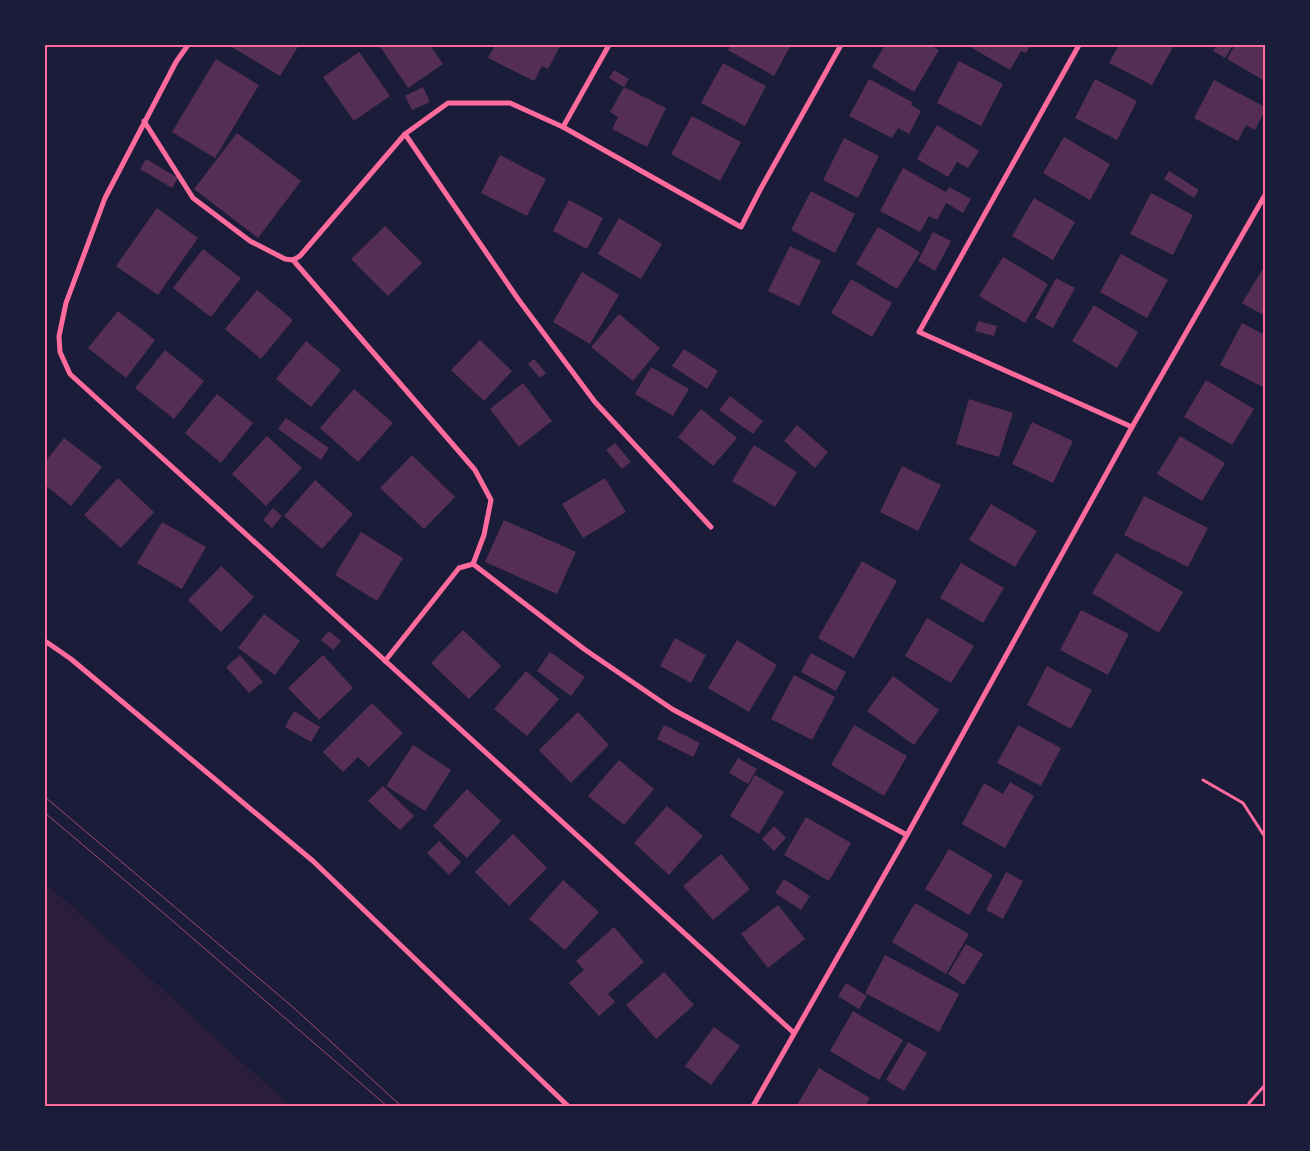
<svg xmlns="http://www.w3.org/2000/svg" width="1310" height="1151" font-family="'Alegreya Sans',sans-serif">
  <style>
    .green { fill: #2a1e3b }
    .building { fill: #542f53 }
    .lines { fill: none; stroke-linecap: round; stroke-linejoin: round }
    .path { stroke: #ff6b9d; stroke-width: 3 }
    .minor { stroke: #ff6b9d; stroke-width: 5 }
    .tram { stroke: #a44b75; stroke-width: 1 }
    .neatline { fill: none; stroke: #ff6b9d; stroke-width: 2 }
  </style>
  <rect width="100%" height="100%" fill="#1b1b3a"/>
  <polygon class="green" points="45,882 290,1106 45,1106"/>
  <g class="building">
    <polygon points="233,45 299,45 280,76 232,47"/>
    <polygon points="379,45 430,45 443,64 408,88"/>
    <polygon points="495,45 558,45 560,46 548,69 542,66 534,81 488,58"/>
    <polygon points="731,45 791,45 774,76 728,50"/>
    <polygon points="885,45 930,45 939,50 914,92 872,67"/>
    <polygon points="967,45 1031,45 1026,53 1021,51 1010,70"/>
    <polygon points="1119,45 1169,45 1173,47 1152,85 1109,63"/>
    <polygon points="1217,45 1233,45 1225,58 1213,51"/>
    <polygon points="1235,45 1265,45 1265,81 1227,59"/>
    <polygon points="359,52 390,96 354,121 323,77"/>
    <polygon points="216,59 259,85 215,158 172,132"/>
    <polygon points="959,61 1003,84 981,126 937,103"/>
    <polygon points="723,63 766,86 745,126 701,103"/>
    <polygon points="614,70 629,79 624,87 666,108 647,147 612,129 618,117 610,112 624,87 609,78"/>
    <polygon points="869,79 912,102 911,105 921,111 909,134 898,128 892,138 849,116"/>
    <polygon points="1095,79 1137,101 1117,140 1075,118"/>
    <polygon points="1214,80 1265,107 1265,110 1255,130 1246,125 1238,141 1194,118"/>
    <polygon points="423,87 430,102 412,110 405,96"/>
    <polygon points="692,116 741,142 720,181 671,154"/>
    <polygon points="937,125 979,151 968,168 957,162 948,177 917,159"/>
    <polygon points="237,133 301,181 258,238 194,189"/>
    <polygon points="1064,137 1110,164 1090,200 1043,173"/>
    <polygon points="844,138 879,156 858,198 823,180"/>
    <polygon points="500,155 546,179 527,216 481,193"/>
    <polygon points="146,159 178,178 172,188 140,169"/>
    <polygon points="903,168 946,192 949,187 971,199 963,213 946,203 937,220 929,216 920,232 880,211"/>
    <polygon points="1169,171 1199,190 1194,198 1164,179"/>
    <polygon points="811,191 855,214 835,253 791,230"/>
    <polygon points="1151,193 1193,215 1173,255 1130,234"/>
    <polygon points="1034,198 1075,222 1053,260 1012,236"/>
    <polygon points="569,200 603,218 587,249 553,231"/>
    <polygon points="157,208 198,238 158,295 116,266"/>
    <polygon points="619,218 662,244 641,279 598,254"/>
    <polygon points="385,226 422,263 388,296 351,259"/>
    <polygon points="878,227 920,252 897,289 856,264"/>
    <polygon points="933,232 951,241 935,271 918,261"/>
    <polygon points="790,246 821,261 799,306 768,291"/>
    <polygon points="203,249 241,278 211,317 173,288"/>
    <polygon points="1121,254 1168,280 1147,318 1100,292"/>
    <polygon points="1003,257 1048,284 1025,323 979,296"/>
    <polygon points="1264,267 1265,268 1265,316 1242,303"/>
    <polygon points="582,272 619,295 590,344 553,322"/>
    <polygon points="1056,278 1075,288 1053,328 1035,318"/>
    <polygon points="851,279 892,303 872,337 831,313"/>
    <polygon points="257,290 293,320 261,359 225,329"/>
    <polygon points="1094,305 1138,332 1117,368 1072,341"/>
    <polygon points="118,311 155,340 126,378 88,348"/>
    <polygon points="619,314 660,348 633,381 591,347"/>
    <polygon points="978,321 997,326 994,336 975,331"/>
    <polygon points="1242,323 1265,335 1265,388 1220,365"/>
    <polygon points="480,340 512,371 484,401 451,370"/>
    <polygon points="306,341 341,370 311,407 276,379"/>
    <polygon points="684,349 718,371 707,389 672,366"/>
    <polygon points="165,350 204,381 174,419 135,388"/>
    <polygon points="534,359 546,373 540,378 528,364"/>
    <polygon points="651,367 689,389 673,416 635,394"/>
    <polygon points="1206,380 1254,409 1232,445 1184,417"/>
    <polygon points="523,383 552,421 519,447 490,409"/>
    <polygon points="354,389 393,423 358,462 320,428"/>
    <polygon points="217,394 253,423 221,463 185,433"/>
    <polygon points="730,396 763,421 753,434 719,410"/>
    <polygon points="969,399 1013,413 999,457 956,444"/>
    <polygon points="701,409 737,438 713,466 678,437"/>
    <polygon points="286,418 329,448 321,460 278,429"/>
    <polygon points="1032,422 1073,441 1053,483 1012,464"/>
    <polygon points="797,425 828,452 815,468 784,441"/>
    <polygon points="267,436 302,468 266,506 232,474"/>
    <polygon points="1180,436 1225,463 1202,501 1157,474"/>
    <polygon points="64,438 102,467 71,506 45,485 45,462"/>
    <polygon points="615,443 631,462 622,469 606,450"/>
    <polygon points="754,445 797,472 775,507 732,481"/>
    <polygon points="412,455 455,497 424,529 380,488"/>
    <polygon points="902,466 941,485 918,531 880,512"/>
    <polygon points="118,478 154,512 121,548 84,515"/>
    <polygon points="605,478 626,512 583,538 562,504"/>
    <polygon points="315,480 353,514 322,549 284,516"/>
    <polygon points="1144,496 1208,528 1188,567 1124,535"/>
    <polygon points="991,504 1037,531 1015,567 969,540"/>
    <polygon points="273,508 282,516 272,528 263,520"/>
    <polygon points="504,520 576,552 557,594 485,562"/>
    <polygon points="162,522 206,547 182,589 137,563"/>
    <polygon points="361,532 403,558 377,601 335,575"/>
    <polygon points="1116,553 1183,592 1159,633 1092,593"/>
    <polygon points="862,561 897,581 854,658 818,638"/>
    <polygon points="961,563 1004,588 983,623 940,598"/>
    <polygon points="221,566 254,597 221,632 188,600"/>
    <polygon points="1081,610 1129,634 1108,675 1060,650"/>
    <polygon points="264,614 300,641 275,675 238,648"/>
    <polygon points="927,618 974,646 951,683 905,656"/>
    <polygon points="463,630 501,666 469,699 431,663"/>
    <polygon points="329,631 341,641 333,650 321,640"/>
    <polygon points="675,638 706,655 691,683 660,666"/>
    <polygon points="737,640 777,665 749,712 708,688"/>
    <polygon points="550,652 585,677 571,696 537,671"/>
    <polygon points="811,653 846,672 836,691 801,672"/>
    <polygon points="240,655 263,682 249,693 226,667"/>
    <polygon points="323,655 353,688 319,720 288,688"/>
    <polygon points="1047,666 1092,690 1071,729 1027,705"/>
    <polygon points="526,671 559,699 527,736 494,709"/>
    <polygon points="794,675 835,697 812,740 771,719"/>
    <polygon points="893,676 939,710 914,745 867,711"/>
    <polygon points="372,703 403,733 369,767 358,757 343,772 323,752"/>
    <polygon points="294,711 320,727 311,742 285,727"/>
    <polygon points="578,712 609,745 571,783 539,750"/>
    <polygon points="664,725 700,743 693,757 657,739"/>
    <polygon points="854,725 907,756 884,796 831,765"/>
    <polygon points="1018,725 1061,748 1041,786 997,763"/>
    <polygon points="413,745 451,770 425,811 386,786"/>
    <polygon points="738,758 757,769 748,784 729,773"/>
    <polygon points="619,760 654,789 624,825 588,796"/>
    <polygon points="755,775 784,792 759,834 730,816"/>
    <polygon points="1010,782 1034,796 1005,848 962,824 984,783 1003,794"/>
    <polygon points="383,786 414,816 400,830 368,801"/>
    <polygon points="467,789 501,821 467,858 433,826"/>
    <polygon points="667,806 703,836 669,875 634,843"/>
    <polygon points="806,817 851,843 829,881 784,855"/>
    <polygon points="774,826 786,838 774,851 762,839"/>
    <polygon points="513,834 547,868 509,906 475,872"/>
    <polygon points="439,841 461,862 449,875 427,853"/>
    <polygon points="949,849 993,875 969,915 925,889"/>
    <polygon points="721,854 750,889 713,920 683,886"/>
    <polygon points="1006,872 1023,881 1003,919 986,910"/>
    <polygon points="784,879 810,896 801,910 775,893"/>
    <polygon points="563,880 599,912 565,950 529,919"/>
    <polygon points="915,903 969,934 946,974 892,942"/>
    <polygon points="778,905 805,939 768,968 741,934"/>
    <polygon points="614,927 644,962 608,994 615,1002 599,1016 569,983 584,970 576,961"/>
    <polygon points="966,944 983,954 964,985 948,974"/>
    <polygon points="885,955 959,994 939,1032 865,993"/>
    <polygon points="664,972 694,1005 656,1039 626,1005"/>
    <polygon points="846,983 867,996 859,1009 838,996"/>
    <polygon points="853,1011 903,1040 879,1080 830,1051"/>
    <polygon points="714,1027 740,1046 711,1085 685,1066"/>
    <polygon points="908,1042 927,1053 904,1091 886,1080"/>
    <polygon points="819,1068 870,1098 865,1106 797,1105"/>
  </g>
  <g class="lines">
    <g class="path">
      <polyline points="1203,780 1243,803 1265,837"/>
      <polyline points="1105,1106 1112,1106"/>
      <polyline points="1249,1106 1249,1103 1265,1085"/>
    </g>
    <g class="minor">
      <polyline points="188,45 176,62 105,198 66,303 59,336 60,352 70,374 794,1033"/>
      <polyline points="1079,45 919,332 1132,427"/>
      <polyline points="144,121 193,198 250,241 285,259 293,260 300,256 405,134 448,103 510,103 563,127 741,227 760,190 841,45"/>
      <polyline points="563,127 609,45"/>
      <polyline points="405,134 518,299 595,402 711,527"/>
      <polyline points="293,260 475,470 491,500 484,535 473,564"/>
      <polyline points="473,564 584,649 672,709 907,835"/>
      <polyline points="45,641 71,659 313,861 568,1106"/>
      <polyline points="385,661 459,568 473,564"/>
      <polyline points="753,1106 907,835 1132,427 1265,195"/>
    </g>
    <g class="tram">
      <polyline points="45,797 294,1008 401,1106"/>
      <polyline points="45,813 160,910 387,1106"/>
    </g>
  </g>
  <rect width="1310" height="1151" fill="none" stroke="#1b1b3a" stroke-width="92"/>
  <rect x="46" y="46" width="1218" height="1059" class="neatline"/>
</svg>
